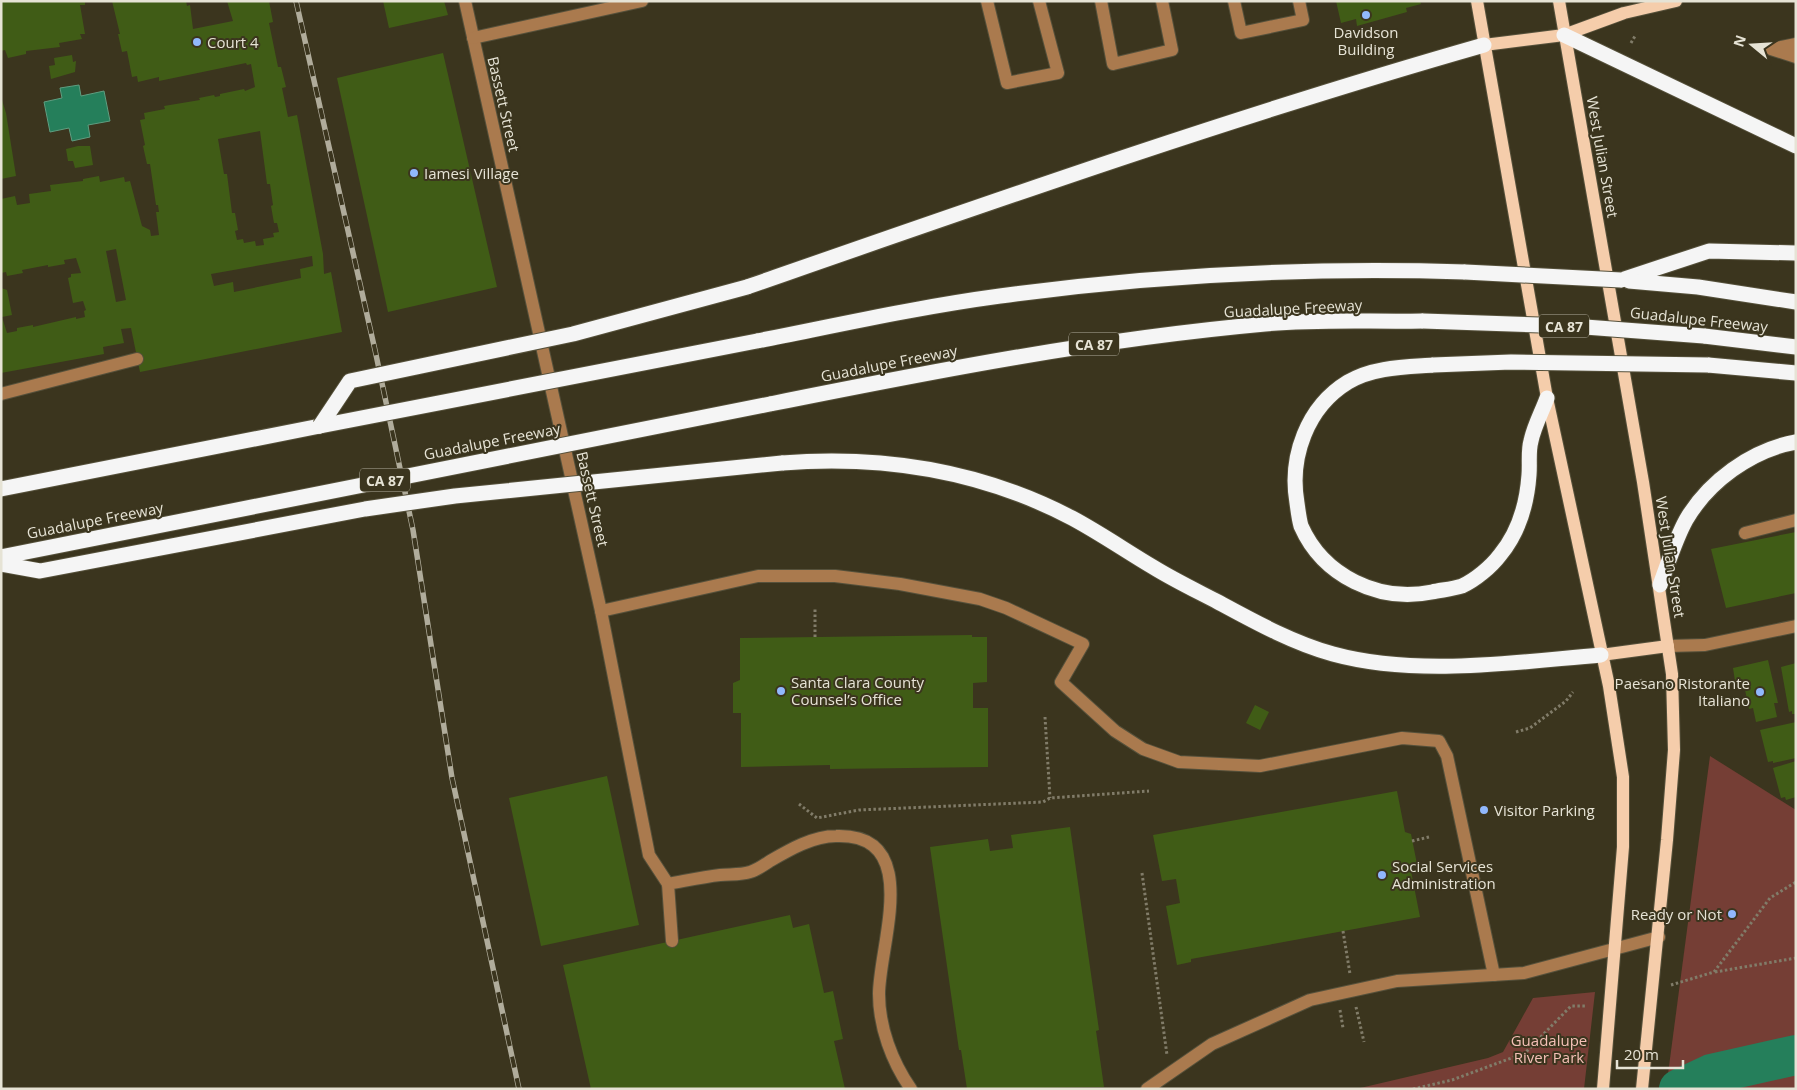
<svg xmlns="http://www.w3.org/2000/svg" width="1797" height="1090" font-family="'Open Sans',sans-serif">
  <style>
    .green { fill: #753e35 }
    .water { fill: #257f5b; stroke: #5f9d80 }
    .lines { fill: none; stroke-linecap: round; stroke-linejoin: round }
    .river { stroke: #257f5b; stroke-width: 40 }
    .building { fill: #405c16; fill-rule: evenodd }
    .minor-casing { stroke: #56513b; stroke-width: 14 }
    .major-casing { stroke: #56513b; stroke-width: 14 }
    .highway-casing { stroke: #56513b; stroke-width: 17 }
    .path { stroke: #817c69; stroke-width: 3; stroke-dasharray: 2.5 2.5; stroke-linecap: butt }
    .minor { stroke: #aa7a4e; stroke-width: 12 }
    .major { stroke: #f5cdab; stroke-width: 12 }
    .highway { stroke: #f5f5f5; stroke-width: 15 }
    .rail-casing { stroke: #b0ac9b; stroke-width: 5.5 }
    .rail { stroke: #3b351e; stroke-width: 4; stroke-dasharray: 11; stroke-linecap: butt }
    .highway-bridge-casing { stroke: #56513b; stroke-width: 17; stroke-linecap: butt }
    .highway-bridge { stroke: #f5f5f5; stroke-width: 15 }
    .poi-dot { fill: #91b8fd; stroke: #3b351e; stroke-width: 2 }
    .labels { text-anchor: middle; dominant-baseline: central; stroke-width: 4; stroke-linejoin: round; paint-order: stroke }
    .shield { fill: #3b351e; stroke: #b3af9e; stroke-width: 1 }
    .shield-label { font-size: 14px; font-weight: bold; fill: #e6e3d5 }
    .poi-label { font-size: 15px; fill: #e6e3d5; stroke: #3b351e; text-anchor: start }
    .street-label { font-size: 15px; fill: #e6e3d5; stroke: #3b351e }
    .park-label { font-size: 15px; fill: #f5c0b7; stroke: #3b351e }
  </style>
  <rect width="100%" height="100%" fill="#3b351e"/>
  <g class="green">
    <polygon points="1710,756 1796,810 1796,1089 1666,1089"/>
    <polygon points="1595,992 1584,1089 1356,1089 1488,1058 1503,1052 1533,998"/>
  </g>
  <polygon class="water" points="79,85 81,96 104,91 110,121 88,125 90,137 72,141 69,128 50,132 44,102 62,98 60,88"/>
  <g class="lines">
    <polyline class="river" points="1679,1089 1711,1074 1796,1055"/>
  </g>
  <g class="building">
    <polygon points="1,1 85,1 85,5 80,5 85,34 80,34 82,39 59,43 60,47 26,51 26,54 8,58 5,50 1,51"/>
    <path d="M 112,1 L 186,1 L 187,6 L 190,5 L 193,29 L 233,21 L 227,1 L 269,1 L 273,22 L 269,23 L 278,67 L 281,67 L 286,87 L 282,88 L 288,117 L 297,115 L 323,254 L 324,274 L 331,272 L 342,332 L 140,372 L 131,328 L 121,329 L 124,343 L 103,347 L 104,354 L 1,373 L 1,288 L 7,290 L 12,315 L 2,317 L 7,333 L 17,331 L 17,328 L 33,325 L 33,327 L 76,317 L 76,319 L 85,317 L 84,311 L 86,310 L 83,301 L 73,303 L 68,278 L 71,277 L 71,274 L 81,273 L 76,258 L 64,260 L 65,264 L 48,267 L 48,265 L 22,270 L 23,273 L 7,276 L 6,272 L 1,273 L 1,199 L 15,196 L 17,205 L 30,203 L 29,194 L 51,191 L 50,185 L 83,181 L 83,179 L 99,176 L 100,182 L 124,177 L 125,182 L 130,181 L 142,226 L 150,230 L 151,236 L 159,235 L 156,212 L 159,212 L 158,205 L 156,205 L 150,164 L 147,164 L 143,146 L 145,145 L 140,120 L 145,119 L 144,113 L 165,109 L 164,106 L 200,100 L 199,98 L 214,95 L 215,97 L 220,96 L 220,94 L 244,89 L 245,91 L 255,87 L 251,64 L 247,65 L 246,63 L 159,81 L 159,77 L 138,82 L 137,76 L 132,77 L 127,51 L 122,52 L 118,34 L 120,34 ZM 260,131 L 267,184 L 270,184 L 273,205 L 271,206 L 274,223 L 277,223 L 279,232 L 273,233 L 274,237 L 263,239 L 264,245 L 256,246 L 255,241 L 244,243 L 243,239 L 237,240 L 235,231 L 238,230 L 235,213 L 232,213 L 227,174 L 224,174 L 218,139 ZM 116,249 L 126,300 L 116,302 L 106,251 ZM 312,256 L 313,266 L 300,269 L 301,278 L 234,292 L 233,282 L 214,286 L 211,274 Z"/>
    <polygon points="383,1 444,1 448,15 389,28"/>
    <polygon points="1336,1 1420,1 1421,4 1406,8 1407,12 1357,26 1356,19 1341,23"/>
    <polygon points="443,53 497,287 388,312 337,78"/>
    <polygon points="72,55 73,62 76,61 75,72 51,79 49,66 55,65 54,58"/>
    <polygon points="1,97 6,113 16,176 1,179"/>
    <polygon points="78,146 90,146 93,165 75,168 73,161 68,161 66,149"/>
    <polygon points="1796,532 1796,593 1726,608 1711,549"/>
    <polygon points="972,635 972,637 987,637 987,682 973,683 973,708 988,708 988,767 830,769 830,765 741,767 741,713 733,713 733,683 740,680 740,638"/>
    <polygon points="1768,660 1778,703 1774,703 1777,717 1756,722 1753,708 1749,709 1743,680 1735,681 1733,668"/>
    <polygon points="1796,663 1796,714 1792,714 1792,711 1789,712 1781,667"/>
    <polygon points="1255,705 1269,712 1260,730 1246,723"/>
    <polygon points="1796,722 1796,758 1773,763 1773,761 1768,762 1760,730"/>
    <polygon points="1796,761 1796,797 1786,800 1785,797 1781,798 1773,768"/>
    <polygon points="607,776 639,925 541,946 509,798"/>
    <polygon points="1397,791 1405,832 1411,834 1417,864 1410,866 1420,917 1191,959 1191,962 1177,965 1166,906 1180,903 1176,879 1162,881 1153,835"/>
    <polygon points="1070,827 1099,1030 1096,1031 1104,1087 967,1089 961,1050 959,1050 930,847 988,839 990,851 1013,848 1011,835"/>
    <polygon points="790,915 793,928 809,924 824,993 833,991 843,1039 834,1041 845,1089 591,1089 563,965"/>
  </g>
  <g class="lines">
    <defs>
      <g id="minor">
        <polyline points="465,1 601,611 649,855 668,884"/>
        <polyline points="987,1 1007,83 1058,73 1039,1"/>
        <polyline points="1101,1 1113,64 1172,50 1162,1"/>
        <polyline points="1234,1 1241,33 1303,20 1299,1"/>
        <polyline points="473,38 642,1"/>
        <polyline points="1796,44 1771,49 1796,57"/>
        <polyline points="1,394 137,359"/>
        <polyline points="1745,533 1796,520"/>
        <polyline points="601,611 758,576 835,576 900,584 980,599 1006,608 1083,644 1061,682 1115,731 1143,749 1179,762 1260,766 1402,738 1439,741 1447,756 1494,975"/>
        <polyline points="1668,646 1705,645 1796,626"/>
        <path d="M 672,941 L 668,884 C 685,881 702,877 720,875 C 730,874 741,875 750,872 C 757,870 764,865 770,861 C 789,850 813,836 836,836 C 924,833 879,945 879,994 C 879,1027 892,1062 911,1089"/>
        <polyline points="1147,1089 1212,1044 1310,1000 1397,981 1524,973 1659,937"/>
      </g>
      <g id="major">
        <polyline points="1477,1 1547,398 1609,686 1623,777 1623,847 1603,1089"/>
        <polyline points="1559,1 1643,482 1672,674 1674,750 1667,840 1642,1089"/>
        <polyline points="1484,45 1564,35 1624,13 1676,1"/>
        <polyline points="1601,655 1668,646"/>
      </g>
      <g id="highway">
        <polyline points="1564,35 1796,146"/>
        <polyline points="1621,280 1709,251 1796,253"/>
        <polyline points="1629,281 1698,287 1796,302"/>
        <path d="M 747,287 C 991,202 1235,116 1484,45"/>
        <polyline points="1704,336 1796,347"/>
        <path d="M 757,341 C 838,325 918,307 1000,296 C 1153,275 1310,267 1465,272"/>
        <path d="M 1433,365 C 1405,367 1373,367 1348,382 C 1307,407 1289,457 1297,503 C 1298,510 1299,519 1301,526 C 1323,576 1379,603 1432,592 C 1441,590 1453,589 1462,586 C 1475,580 1491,567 1500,555 C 1519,532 1527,503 1529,475 C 1530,464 1528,451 1531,441 C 1534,426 1542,412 1547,398"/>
        <polyline points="1708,365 1796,373"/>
        <path d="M 770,404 C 934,371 1098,339 1265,324 C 1317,319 1371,322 1423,321"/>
        <path d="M 782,463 C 884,455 980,470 1072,518 C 1100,533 1126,551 1153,567 C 1174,580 1197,591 1218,602 C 1255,622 1293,643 1333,654 C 1417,677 1516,662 1601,655"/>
        <polyline points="1,489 320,426"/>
        <path d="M 1660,585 C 1668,564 1675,540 1686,520 C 1708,482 1751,450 1796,442"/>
      </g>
    </defs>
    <use href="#minor" class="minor-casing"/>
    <use href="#major" class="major-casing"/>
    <use href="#highway" class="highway-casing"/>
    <g class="path">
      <polyline points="1631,43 1635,36"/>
      <polyline points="815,637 815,609"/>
      <polyline points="1625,683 1644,680"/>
      <polyline points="1045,717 1050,798"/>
      <polyline points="1516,732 1530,728 1566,701 1573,692"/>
      <polyline points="799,804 817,818 859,810 1043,802 1050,798 1149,791"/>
      <polyline points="1412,841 1429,837"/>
      <polyline points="1142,873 1167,1055"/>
      <polyline points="1343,931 1350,974"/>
      <polyline points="1715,972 1796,958"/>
      <polyline points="1671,985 1714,972 1770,898 1796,882"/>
      <polyline points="1356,1007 1364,1042"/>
      <polyline points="1340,1010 1343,1028"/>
      <polyline points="1413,1089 1452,1080 1525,1053 1571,1006 1585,1006"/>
    </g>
    <use href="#minor" class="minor"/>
    <use href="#major" class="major"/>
    <use href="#highway" class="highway"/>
    <defs>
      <polyline id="rail" points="296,1 375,350 413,530 452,778 519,1089"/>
    </defs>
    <use href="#rail" class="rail-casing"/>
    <use href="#rail" class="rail"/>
    <defs>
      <g id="highway-bridge">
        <polyline points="1465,272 1621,280"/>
        <polyline points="1423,321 1572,326 1704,336"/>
        <polyline points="1433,365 1511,362 1708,365"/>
        <polyline points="320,426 350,381 573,334 747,287"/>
        <polyline points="320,426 757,341"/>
        <polyline points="1,557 770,404"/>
        <polyline points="1,564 40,571 365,509 455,496 782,463"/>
      </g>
    </defs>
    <use href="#highway-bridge" class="highway-bridge-casing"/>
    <use href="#highway-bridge" class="highway-bridge"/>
  </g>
  <g class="poi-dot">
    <circle cx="1366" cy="15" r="5"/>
    <circle cx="197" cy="42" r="5"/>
    <circle cx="414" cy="173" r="5"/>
    <circle cx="781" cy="691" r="5"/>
    <circle cx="1760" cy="692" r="5"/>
    <circle cx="1484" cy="810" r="5"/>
    <circle cx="1382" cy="875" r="5"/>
    <circle cx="1732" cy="914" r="5"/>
  </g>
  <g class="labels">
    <g class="shield">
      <rect x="1539" y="314.5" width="50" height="23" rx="4"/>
      <rect x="1069" y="332.5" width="50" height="23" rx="4"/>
      <rect x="360" y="468.5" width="50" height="23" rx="4"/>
    </g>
    <g class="shield-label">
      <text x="1564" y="326">CA 87</text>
      <text x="1094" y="344">CA 87</text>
      <text x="385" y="480">CA 87</text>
    </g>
    <g class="poi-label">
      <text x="1366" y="32" text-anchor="middle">Davidson<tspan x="1366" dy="17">Building</tspan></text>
      <text x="207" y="42">Court 4</text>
      <text x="424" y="173">Iamesi Village</text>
      <text x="791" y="682">Santa Clara County<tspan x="791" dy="17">Counsel’s Office</tspan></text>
      <text x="1750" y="683" text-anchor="end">Paesano Ristorante<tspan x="1750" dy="17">Italiano</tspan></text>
      <text x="1494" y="810">Visitor Parking</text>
      <text x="1392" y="866">Social Services<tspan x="1392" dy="17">Administration</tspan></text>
      <text x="1722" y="914" text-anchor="end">Ready or Not</text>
    </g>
    <g class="street-label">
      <text transform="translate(504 104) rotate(77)">Bassett Street</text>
      <text transform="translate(1603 157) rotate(80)">West Julian Street</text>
      <text transform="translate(1293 308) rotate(-3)">Guadalupe Freeway</text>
      <text transform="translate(1699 319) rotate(6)">Guadalupe Freeway</text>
      <text transform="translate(889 363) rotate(-11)">Guadalupe Freeway</text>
      <text transform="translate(492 441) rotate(-11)">Guadalupe Freeway</text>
      <text transform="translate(593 499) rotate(77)">Bassett Street</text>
      <text transform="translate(95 520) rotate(-11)">Guadalupe Freeway</text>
      <text transform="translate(1671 557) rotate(81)">West Julian Street</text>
    </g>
    <g class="park-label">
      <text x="1549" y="1040">Guadalupe<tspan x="1549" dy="17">River Park</tspan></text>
    </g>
  </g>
  <rect width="1797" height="1090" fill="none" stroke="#e6e3d5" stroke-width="5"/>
  <g transform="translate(1752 45) rotate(288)" stroke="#3b351e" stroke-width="4" paint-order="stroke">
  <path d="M0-4L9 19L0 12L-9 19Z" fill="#e6e3d5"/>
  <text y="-8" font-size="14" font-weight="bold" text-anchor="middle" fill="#e6e3d5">N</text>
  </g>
  <path d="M1617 1060v8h66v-8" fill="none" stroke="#e6e3d5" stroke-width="2.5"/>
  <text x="1624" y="1060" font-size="15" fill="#e6e3d5" stroke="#3b351e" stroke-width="4" paint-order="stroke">20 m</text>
</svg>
